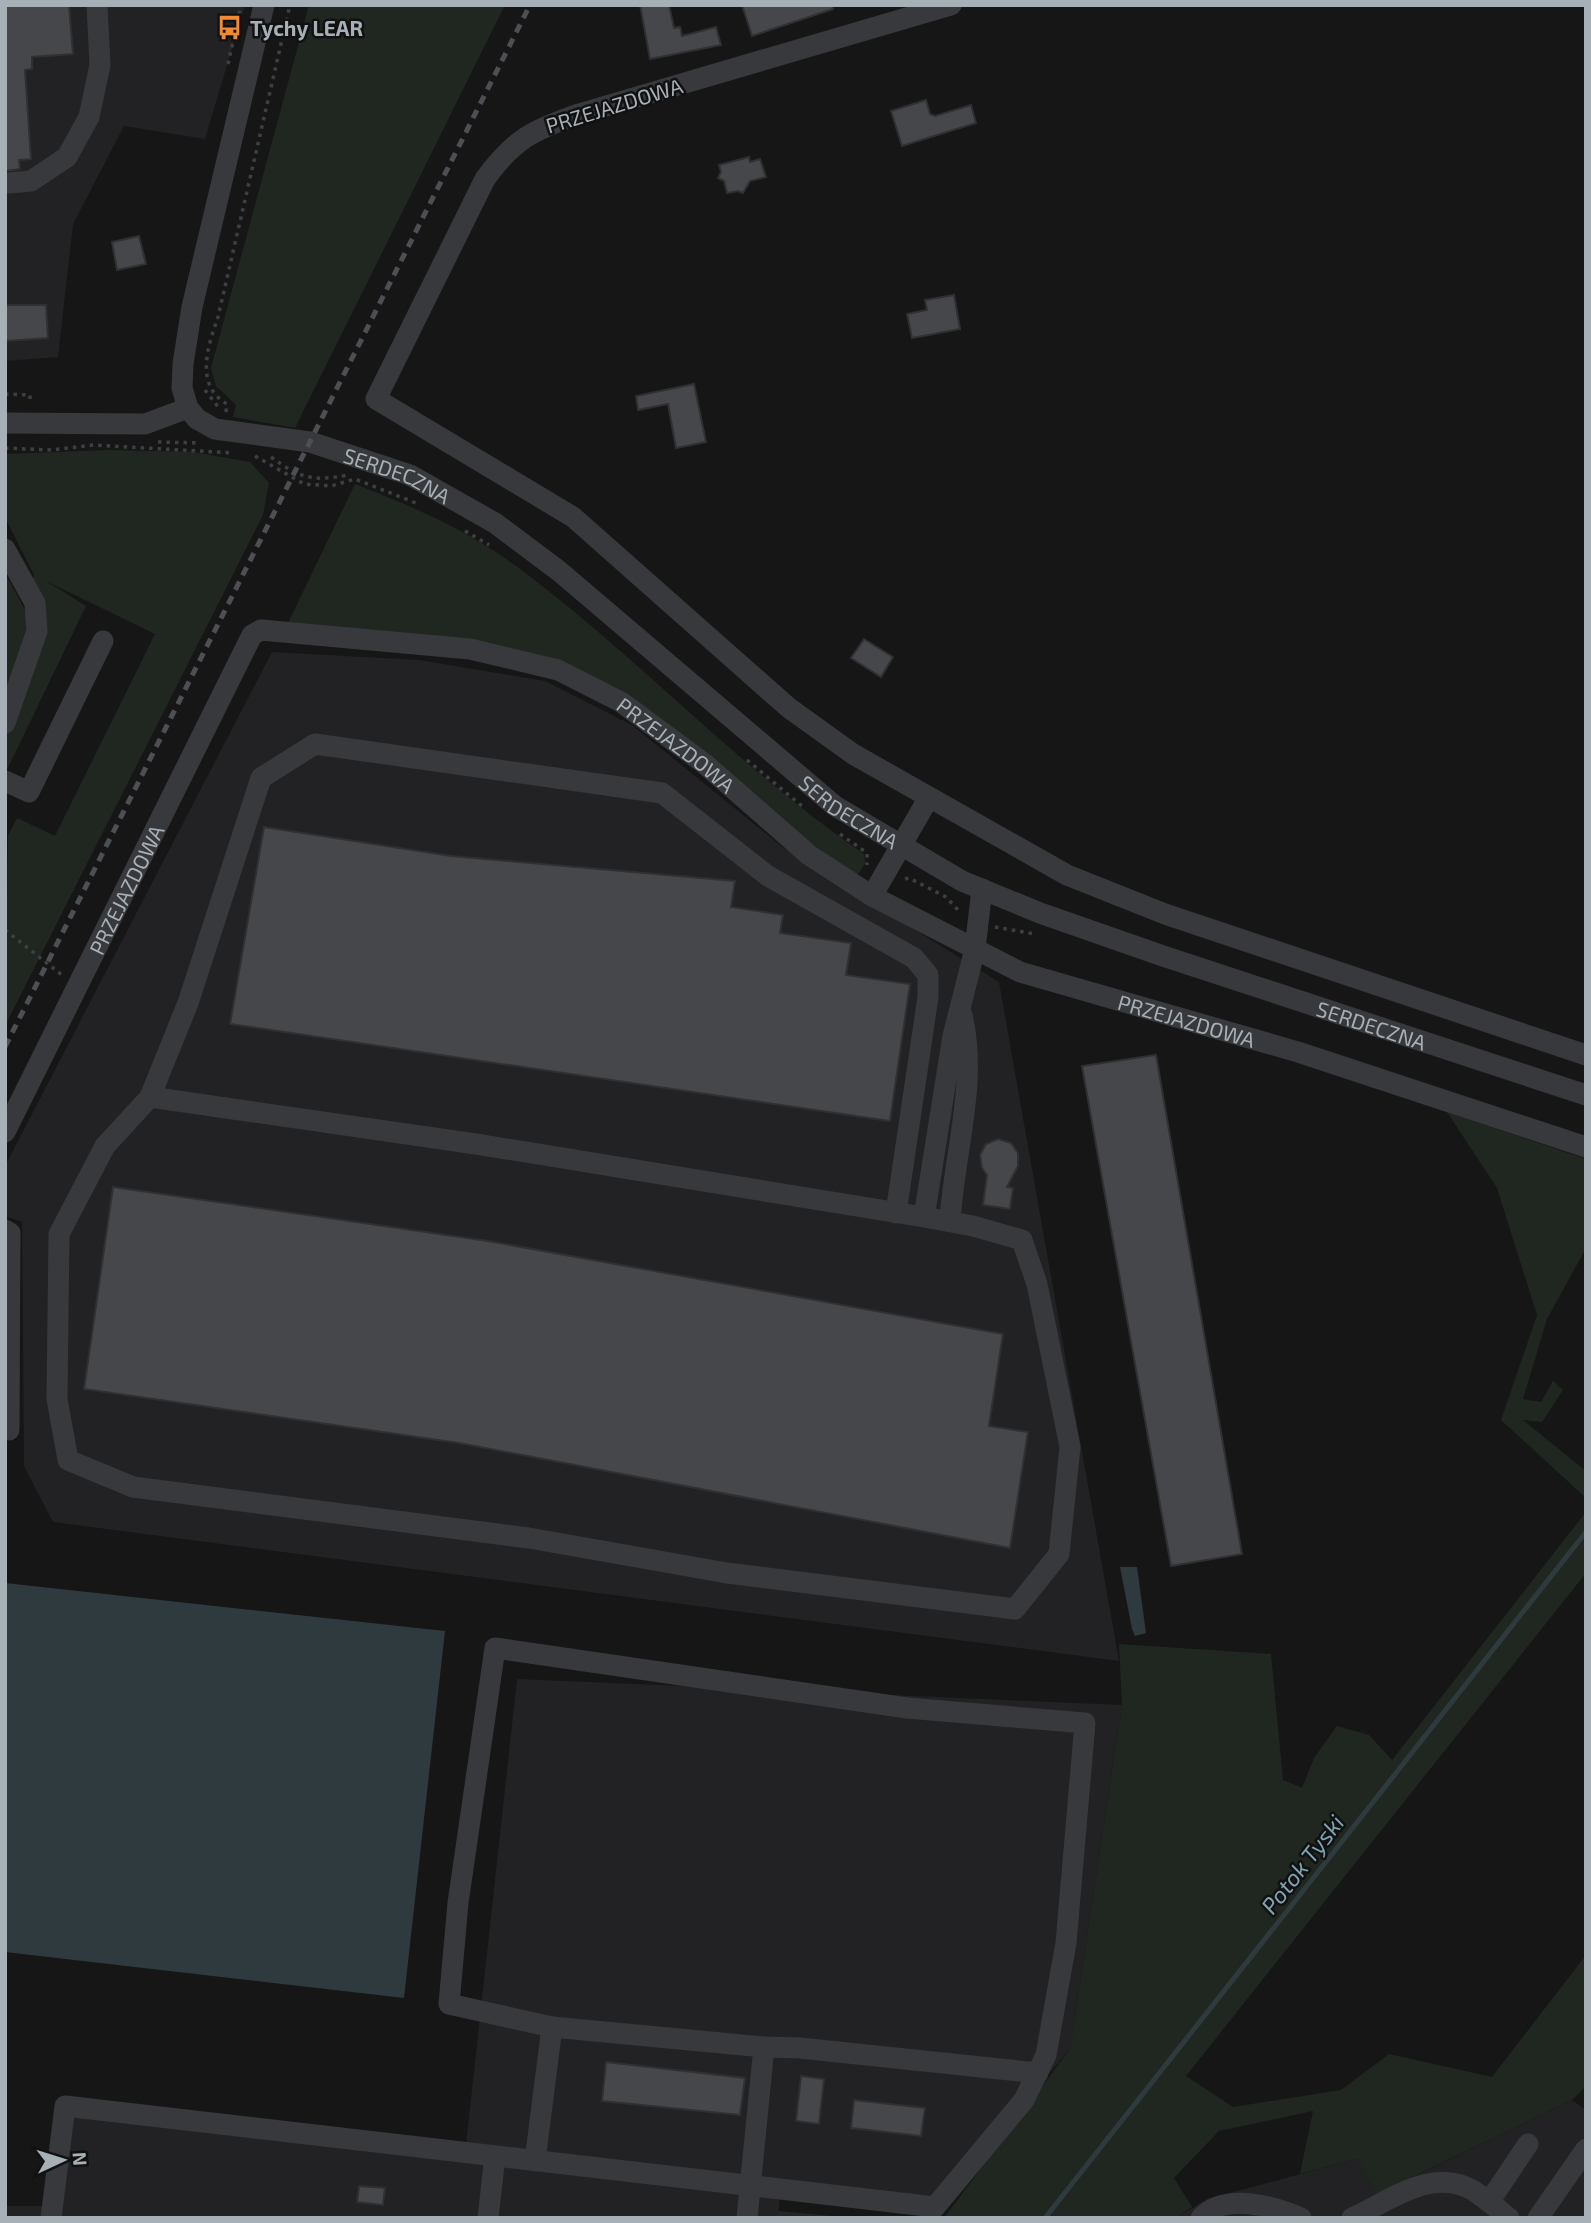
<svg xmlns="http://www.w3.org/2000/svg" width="1591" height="2223" font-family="'Exo 2',sans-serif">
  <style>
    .built { fill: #222224 }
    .green { fill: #202720 }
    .water { fill: #2e3a3d }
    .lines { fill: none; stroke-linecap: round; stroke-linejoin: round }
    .stream { stroke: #2e3a3d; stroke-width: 5 }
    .building { fill: #45474a; stroke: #303033; stroke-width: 2 }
    .path { stroke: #3d4043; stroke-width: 3.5; stroke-dasharray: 3.5 5; stroke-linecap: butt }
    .minor { stroke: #37393c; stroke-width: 21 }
    .rail { stroke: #4c4f53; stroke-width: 5; stroke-dasharray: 9 7; stroke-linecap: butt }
    .labels { text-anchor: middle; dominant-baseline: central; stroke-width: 5; stroke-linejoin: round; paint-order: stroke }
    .poi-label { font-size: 21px; font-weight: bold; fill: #a8b0b7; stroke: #111112; text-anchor: start }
    .street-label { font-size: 21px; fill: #a8b0b7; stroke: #111112 }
    .water-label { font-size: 23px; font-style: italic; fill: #7fa5b2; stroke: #111112 }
  </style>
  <rect width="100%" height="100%" fill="#161617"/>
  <g class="built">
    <polygon points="5,5 245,5 205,139 124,126 73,224 58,357 5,361"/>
    <polygon points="272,652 419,660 545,681 632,725 785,849 999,982 1119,1661 53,1522 24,1466 22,1222 5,1216 5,1166"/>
    <polygon points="517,1679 1122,1705 1070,2049 935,2207 780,2190 778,2218 5,2218 5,2206 52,2206 65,2106 465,2154"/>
    <polygon points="1572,2100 1586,2110 1586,2218 1176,2218 1207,2199 1357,2159 1378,2194"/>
  </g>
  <g class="green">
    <polygon points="309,5 505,5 295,428 233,417 236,405 216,386 211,368"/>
    <polygon points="111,450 193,452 250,462 269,483 263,515 5,1026 8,836 17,818 55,836 155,634 46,581 86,606 5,774 5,573 26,612 34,575 5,517 5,454"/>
    <path d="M 355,484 C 409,505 465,529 512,563 C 635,653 738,768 864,854 L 865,863 L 857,876 L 561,665 L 286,627 Z"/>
    <polygon points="1447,1112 1586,1159 1586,1248 1547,1319 1523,1399 1541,1402 1553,1381 1563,1390 1542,1422 1523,1420 1586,1471 1586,1498 1501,1420 1537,1315 1497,1188"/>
    <polygon points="1586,1512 1586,1573 1186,2076 1233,2107 1341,2090 1389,2054 1492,2077 1586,1955 1586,2086 1572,2100 1377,2194 1357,2159 1300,2174 1313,2111 1219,2131 1174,2178 1192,2207 1176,2218 944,2218 1070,2049 1122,1705 1119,1644 1271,1654 1283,1780 1302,1788 1314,1758 1337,1726 1369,1735 1392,1760"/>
    <polygon points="778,2211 856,2218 778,2218"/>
  </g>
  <g class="water">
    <polygon points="1120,1567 1137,1567 1146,1633 1135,1636 1132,1629"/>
    <polygon points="5,1583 445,1631 404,1998 5,1952"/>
  </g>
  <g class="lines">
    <polyline class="stream" points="1045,2218 1586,1532"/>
  </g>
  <g class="building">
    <polygon points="5,5 69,5 73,54 32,57 32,69 25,70 31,159 19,160 20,169 5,171"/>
    <polygon points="640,5 669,5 674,28 680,27 682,36 716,27 721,45 650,59"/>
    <polygon points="742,5 832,5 833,9 752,36"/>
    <polygon points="926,100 930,114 935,116 971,105 976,123 902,146 891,111"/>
    <polygon points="749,157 750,162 760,159 766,177 750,181 743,193 738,191 727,193 724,181 718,178 721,172 719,165"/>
    <polygon points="139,236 146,264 117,270 112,242"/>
    <polygon points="954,295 960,329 912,338 907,314 927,310 925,300"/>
    <polygon points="5,305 46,305 48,338 5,341"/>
    <polygon points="694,384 706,442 676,448 668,404 638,410 636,396"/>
    <polygon points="864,639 893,657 881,677 851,658"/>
    <polygon points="264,827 451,856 735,881 731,907 783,915 780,933 851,943 846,975 910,984 890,1121 230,1024"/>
    <polygon points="1156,1055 1242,1554 1171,1566 1082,1066"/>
    <polygon points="998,1139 1011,1143 1018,1153 1018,1166 1007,1187 1013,1188 1010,1209 983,1205 987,1175 982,1168 980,1155 986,1144"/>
    <polygon points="113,1187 488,1241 1003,1334 989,1426 1028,1432 1010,1548 459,1443 84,1389"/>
    <polygon points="606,2062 745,2078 740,2115 602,2101"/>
    <polygon points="801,2076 824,2079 819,2124 796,2121"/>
    <polygon points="854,2100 925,2108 921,2136 851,2128"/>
    <polygon points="359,2186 385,2188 383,2205 357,2202"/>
  </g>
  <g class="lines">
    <g class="path">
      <polyline points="228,64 241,5"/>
      <polyline points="205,390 219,408"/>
      <polyline points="5,394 30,395 30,403"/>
      <path d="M 226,412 L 227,404 C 194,385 208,346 218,317 L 290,5"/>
      <polyline points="158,442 199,443"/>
      <polyline points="5,448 51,450 94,445 233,453"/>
      <polyline points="255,456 304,484 331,486 355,479 416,503"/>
      <path d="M 271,457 C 300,478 312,482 348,475"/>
      <polyline points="465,531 489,545"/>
      <polyline points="747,760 803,807"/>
      <polyline points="840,834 867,853 867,865"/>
      <polyline points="905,879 909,878 946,897 959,911"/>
      <polyline points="995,927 1035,934"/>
      <polyline points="5,930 62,975"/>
    </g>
    <g class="minor">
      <path id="s1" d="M 264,5 L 192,307 L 183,364 L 182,388 L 188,408 L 197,419 L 215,429 L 310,442 L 410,475 L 495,523 L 559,571 L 835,806 L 962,881 L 1040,913 L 1163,956 L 1586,1095"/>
      <path d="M 951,5 L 579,114 C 533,130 514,139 485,179 L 376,399 L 573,517 L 789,708 L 853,754 L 1067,875 L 1165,914 L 1586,1055"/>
      <polyline points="9,183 31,181 67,157 89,117 100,65 97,5"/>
      <polyline points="5,423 145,424 188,408"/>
      <polyline points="5,549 35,603 37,631 5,723"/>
      <polyline points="5,781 29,792 103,641"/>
      <polyline points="872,896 928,799"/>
      <polyline points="150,1097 188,1003 261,778 315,744 662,793 768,876 914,958 928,975 928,997 896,1213"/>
      <path id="s2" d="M 5,1132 L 252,635 L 261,630 L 470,649 L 558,670 L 621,702 L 705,764 L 809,855 L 872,896 L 1020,972 L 1298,1052 L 1586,1147"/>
      <polyline points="924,1217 973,1226 1022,1240 1037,1284 1070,1447 1059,1554 1015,1609 727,1573 529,1538 133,1487 68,1460 57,1399 59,1234 105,1146 150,1097 476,1144 924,1217 953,1036 975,949 982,889"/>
      <path d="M 950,1221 C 954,1153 978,1083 962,1015"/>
      <polyline points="5,1230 10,1233 9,1430"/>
      <polyline points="764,2047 800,2048 1038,2073"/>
      <polyline points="535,2161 552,2027 764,2047 747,2218"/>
      <polyline points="1489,2202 1528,2144"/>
      <polyline points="51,2218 65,2106 935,2207 1024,2100 1046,2055 1066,1943 1085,1723 907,1708 495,1648 458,1903 449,2004 552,2027"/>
      <polyline points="488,2218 495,2156"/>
      <path d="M 1201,2218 C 1224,2192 1274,2206 1301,2218"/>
      <path d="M 1352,2218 C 1390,2201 1432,2166 1474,2191 C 1486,2199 1498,2209 1509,2218"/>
      <polyline points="1538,2218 1586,2149"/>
    </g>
    <polyline class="rail" points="5,1047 530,5"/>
  </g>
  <defs>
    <symbol id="bus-bare" viewBox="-9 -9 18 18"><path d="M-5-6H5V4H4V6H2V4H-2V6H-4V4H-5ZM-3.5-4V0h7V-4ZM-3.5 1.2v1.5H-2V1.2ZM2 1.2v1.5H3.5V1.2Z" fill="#f18a35" stroke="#111112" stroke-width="2.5" paint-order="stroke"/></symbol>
  </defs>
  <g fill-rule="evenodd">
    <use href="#bus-bare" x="212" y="10" width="35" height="35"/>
  </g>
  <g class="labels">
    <g class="poi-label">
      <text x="250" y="27">Tychy LEAR</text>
    </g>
    <g class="street-label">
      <text transform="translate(614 105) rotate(-17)">PRZEJAZDOWA</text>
      <text stroke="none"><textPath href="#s1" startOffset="637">SERDECZNA</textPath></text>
      <text stroke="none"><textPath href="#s2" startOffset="1006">PRZEJAZDOWA</textPath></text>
      <text stroke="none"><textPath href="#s1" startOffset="1204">SERDECZNA</textPath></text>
      <text stroke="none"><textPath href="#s2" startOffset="271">PRZEJAZDOWA</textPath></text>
      <text stroke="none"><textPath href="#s2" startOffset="1594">PRZEJAZDOWA</textPath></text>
      <text stroke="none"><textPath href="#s1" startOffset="1771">SERDECZNA</textPath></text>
    </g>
    <g class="water-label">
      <text transform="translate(1302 1864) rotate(-52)">Potok Tyski</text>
    </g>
  </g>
  <rect width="1591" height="2223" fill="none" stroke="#a8b0b7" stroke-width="14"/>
  <g transform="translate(63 2160) rotate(86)" stroke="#111112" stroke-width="5" paint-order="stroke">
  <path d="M0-5L12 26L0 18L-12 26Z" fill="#a8b0b7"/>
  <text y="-10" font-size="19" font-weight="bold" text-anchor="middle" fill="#a8b0b7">N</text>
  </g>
</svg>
